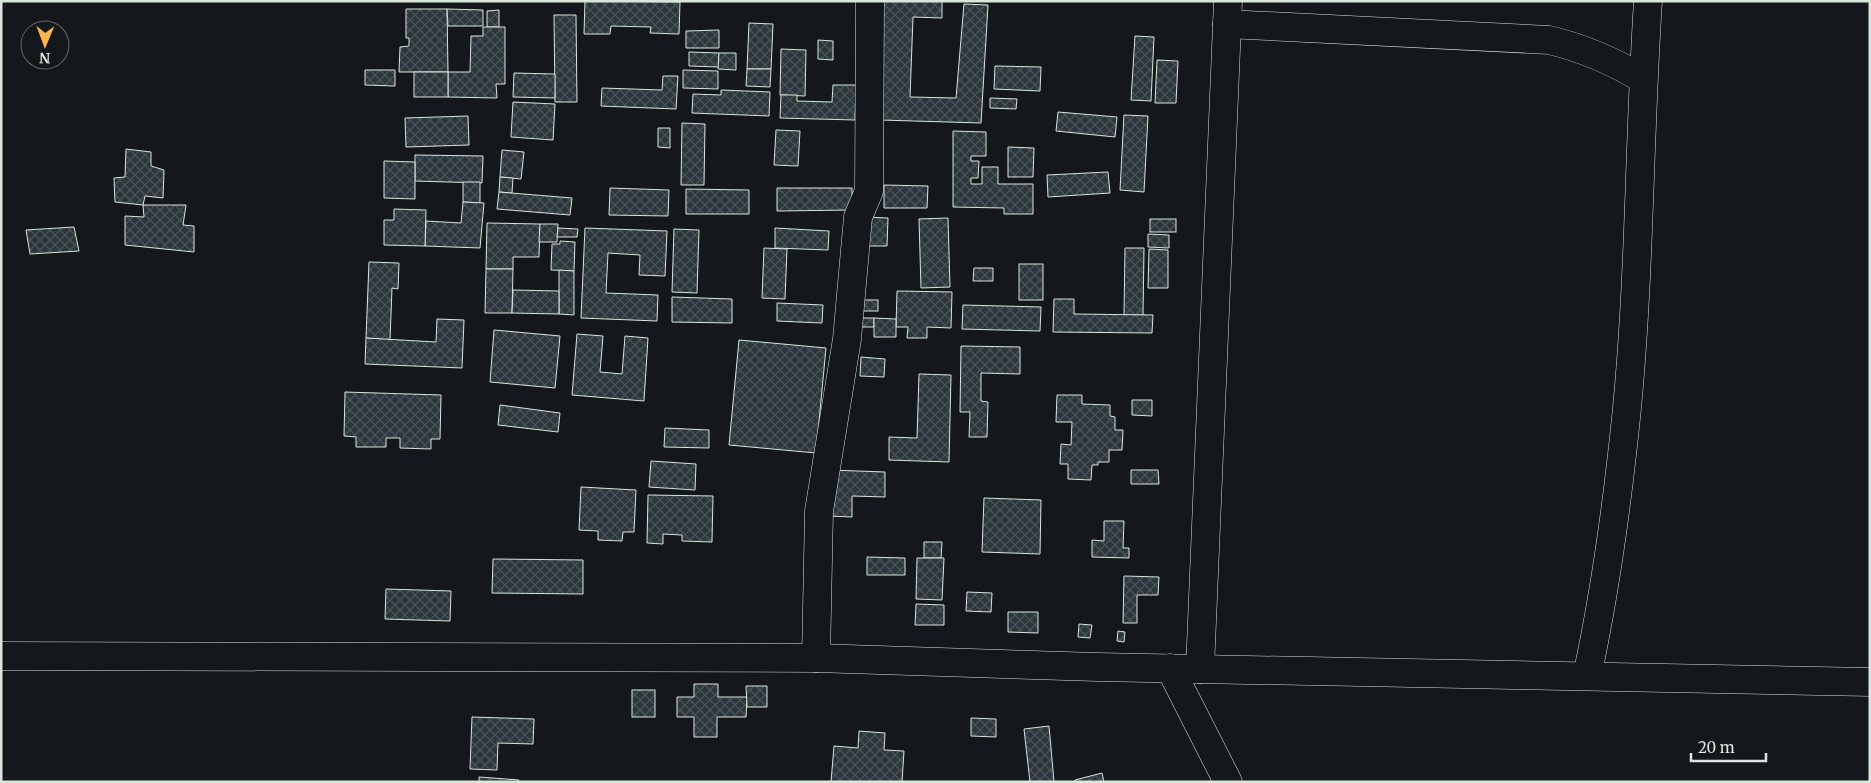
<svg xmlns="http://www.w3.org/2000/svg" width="1871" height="783" font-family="Merriweather,serif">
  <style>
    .building { fill: url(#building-cross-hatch); stroke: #d8e6dc }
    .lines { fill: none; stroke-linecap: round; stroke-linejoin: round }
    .minor-casing { stroke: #d8e6dc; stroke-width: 29 }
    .minor { stroke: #14181c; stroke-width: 28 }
  </style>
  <defs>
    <pattern id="building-cross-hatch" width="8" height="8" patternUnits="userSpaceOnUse" patternTransform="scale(1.25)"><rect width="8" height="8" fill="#2c363c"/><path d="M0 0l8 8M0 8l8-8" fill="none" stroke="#4a5358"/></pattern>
  </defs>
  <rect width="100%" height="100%" fill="#14181c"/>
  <g class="building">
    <polygon points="585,1 680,2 679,34 650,33 651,27 611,26 610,34 584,34"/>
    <polygon points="883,1 942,1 942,18 913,17 910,97 956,98 964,4 988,5 981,123 880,120"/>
    <polygon points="406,9 447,9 448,72 399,72 400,47 409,46 409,38 406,38"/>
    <polygon points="447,9 483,10 483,26 448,26"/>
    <polygon points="499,10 499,27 487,27 487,11"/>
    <polygon points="554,15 576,15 577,102 555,102"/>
    <polygon points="749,23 773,24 771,69 747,69"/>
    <polygon points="483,27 505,27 505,84 496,84 497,98 448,97 448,72 470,72 471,36 483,36"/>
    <polygon points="719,30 719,48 686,48 686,31"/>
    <polygon points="1135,36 1154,37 1151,101 1131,100"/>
    <polygon points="818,40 833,41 833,60 818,59"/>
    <polygon points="781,49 806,50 805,96 780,95"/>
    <polygon points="689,52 719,53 719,67 689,66"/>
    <polygon points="719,53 736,53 736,70 718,69"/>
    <polygon points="1157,60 1178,61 1176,103 1155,103"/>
    <polygon points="995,66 1041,67 1040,91 994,89"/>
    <polygon points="747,69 771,69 770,87 746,86"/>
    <polygon points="365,70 395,70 395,86 365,85"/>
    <polygon points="683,70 718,71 718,89 683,88"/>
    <rect x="414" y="72" width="34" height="25"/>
    <polygon points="514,73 555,74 555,98 513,97"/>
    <polygon points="663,76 678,76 676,109 601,106 602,88 662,90"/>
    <polygon points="833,85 856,85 855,120 780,118 781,95 797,95 797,101 832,102"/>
    <polygon points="721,90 770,92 769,116 692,113 693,94 721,95"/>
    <polygon points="990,98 1017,99 1016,109 990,108"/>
    <polygon points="513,102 555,104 553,140 511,137"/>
    <polygon points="1058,112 1117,117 1115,137 1056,131"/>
    <polygon points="1124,115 1148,116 1144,192 1120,190"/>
    <polygon points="468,116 469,145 406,147 405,118"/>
    <polygon points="682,123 705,124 704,185 681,185"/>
    <polygon points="658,128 670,128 670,148 658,147"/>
    <polygon points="776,130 800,131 798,166 774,165"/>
    <polygon points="953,131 986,132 986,156 971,156 971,161 979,161 978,178 971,178 971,184 982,184 982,167 998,167 998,184 1033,184 1033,214 1004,214 1004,208 953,207"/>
    <polygon points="1008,147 1034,148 1033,177 1008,177"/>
    <polygon points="126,149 151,152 151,166 164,170 163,198 145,196 143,205 115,202 114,178 125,177"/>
    <polygon points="502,150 524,152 521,179 500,177"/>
    <polygon points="415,155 483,156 482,183 415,181"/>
    <polygon points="384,161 415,162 415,199 384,198"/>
    <polygon points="1108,172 1110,193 1048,197 1047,175"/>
    <polygon points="500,177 513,178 512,193 499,192"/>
    <polygon points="463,182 480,182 480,203 463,202"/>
    <polygon points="884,185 928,186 927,208 884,208"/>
    <polygon points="610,188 669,190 668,216 609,215"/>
    <polygon points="777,188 852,188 852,210 777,211"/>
    <polygon points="686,189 749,190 749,214 686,214"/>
    <polygon points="499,192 572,198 570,215 497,209"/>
    <polygon points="463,202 484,203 480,248 425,246 426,221 461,223"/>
    <polygon points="143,205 186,205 183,225 194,226 194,252 125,245 125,216 144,217"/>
    <polygon points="394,209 426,210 425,246 384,245 384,220 394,220"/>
    <polygon points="867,217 888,218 887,246 866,246"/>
    <polygon points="948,218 950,287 921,288 919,219"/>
    <rect x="1150" y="219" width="26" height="13"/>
    <polygon points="487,223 540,224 539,257 513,257 513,269 486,269"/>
    <polygon points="540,224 558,224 557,242 539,242"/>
    <polygon points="74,227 79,251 30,254 26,230"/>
    <polygon points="558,228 578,229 577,237 557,237"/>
    <polygon points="585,228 667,231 665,276 639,275 640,255 608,253 606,293 658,295 657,321 581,318"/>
    <polygon points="775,228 829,231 828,250 775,248"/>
    <polygon points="674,229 699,230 697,293 672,292"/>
    <polygon points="1148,234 1169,235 1169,248 1148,247"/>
    <polygon points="560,241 575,242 574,271 551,270 552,244 560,244"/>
    <polygon points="764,248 787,249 785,299 762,298"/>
    <polygon points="1125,248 1144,248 1143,315 1124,315"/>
    <polygon points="1149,249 1168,250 1168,288 1148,288"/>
    <polygon points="369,262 399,263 398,289 392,288 390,340 366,338"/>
    <rect x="1019" y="264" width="24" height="36"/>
    <polygon points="974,268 993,268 993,281 973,281"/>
    <polygon points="486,269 513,269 512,313 485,313"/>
    <polygon points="559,270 574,271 574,315 559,314"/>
    <polygon points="513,290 559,291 559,314 512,313"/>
    <polygon points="897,291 952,292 951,328 927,327 927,338 907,338 908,327 896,327"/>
    <polygon points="672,297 732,299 732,323 672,322"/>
    <polygon points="1054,299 1074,299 1074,314 1153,315 1152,333 1053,332"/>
    <rect x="862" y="300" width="16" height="11"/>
    <polygon points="777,303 823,305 822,323 777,321"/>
    <polygon points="963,305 1041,307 1040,331 962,329"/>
    <rect x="861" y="318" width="13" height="9"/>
    <polygon points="874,318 896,319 896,337 874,337"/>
    <polygon points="437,319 464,320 462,368 365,364 366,338 436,342"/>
    <polygon points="494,330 560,336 555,388 490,382"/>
    <polygon points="577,334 603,336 600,372 622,374 625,336 648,338 644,401 572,395"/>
    <polygon points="739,340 826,348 816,453 729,445"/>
    <polygon points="961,346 1020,347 1020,374 981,373 981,401 988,402 987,437 969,437 970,412 960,412"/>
    <polygon points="861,357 885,359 884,377 860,376"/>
    <polygon points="919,374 951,375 949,462 889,460 889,437 917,438"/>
    <polygon points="345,392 441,395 440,439 431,439 431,449 400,448 400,438 386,438 386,447 356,447 356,437 344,436"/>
    <polygon points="1057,395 1082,395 1082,404 1110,405 1110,416 1115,417 1115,430 1123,430 1122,450 1109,450 1109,462 1098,462 1098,465 1092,465 1091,480 1068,479 1068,464 1060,464 1061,444 1071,445 1072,422 1056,422"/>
    <polygon points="1132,400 1152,400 1152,416 1132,415"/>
    <polygon points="500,405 560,413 558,432 498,425"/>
    <polygon points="665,428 709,430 709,448 664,447"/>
    <polygon points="651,461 696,464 695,490 649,487"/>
    <polygon points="830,470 885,472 885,497 852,496 852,517 828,516"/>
    <polygon points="1131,470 1158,470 1159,484 1131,484"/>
    <polygon points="581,487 636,490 634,532 623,532 622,541 598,540 598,531 579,530"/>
    <polygon points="648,495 713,496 712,542 682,541 682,535 663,534 663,544 647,543"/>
    <polygon points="984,498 1041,500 1040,554 982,552"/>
    <polygon points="1104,521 1124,521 1123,548 1129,548 1129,558 1092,557 1092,540 1104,541"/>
    <polygon points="924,542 942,542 941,558 924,558"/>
    <polygon points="867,557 905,558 905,575 867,575"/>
    <polygon points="917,558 944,558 942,600 916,599"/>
    <polygon points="493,559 583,560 583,594 492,593"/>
    <polygon points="1124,576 1159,577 1158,595 1137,595 1137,623 1123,623"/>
    <polygon points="386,589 451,591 450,621 385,619"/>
    <polygon points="967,592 992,593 991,612 966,611"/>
    <polygon points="916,604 944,605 944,625 915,625"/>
    <polygon points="1008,612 1038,612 1038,633 1008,632"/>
    <polygon points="1079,624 1092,625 1090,638 1078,637"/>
    <polygon points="1118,631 1125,632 1124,642 1117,641"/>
    <polygon points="694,684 718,684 718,697 747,697 746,717 717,717 717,737 694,737 694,717 677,717 677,697 694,697"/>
    <polygon points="746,686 767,686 767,707 747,707"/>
    <rect x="632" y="690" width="23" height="27"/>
    <polygon points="472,717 534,719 533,744 498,743 497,770 470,769"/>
    <polygon points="971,718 996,719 996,737 971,736"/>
    <polygon points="1049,726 1054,782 1030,782 1024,729"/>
    <polygon points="859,731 885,733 884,750 904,751 902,782 831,782 834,746 858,748"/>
    <polygon points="1102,773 1104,782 1075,782 1075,780"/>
    <polygon points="479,777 519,780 518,782 479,782"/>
  </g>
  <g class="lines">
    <defs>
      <g id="minor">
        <path d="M 1227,24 L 1549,40 C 1583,48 1613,61 1643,79"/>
        <polyline points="1,656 816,658 1097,667 1870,682"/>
        <polyline points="816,658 819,511 847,339 858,217 869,191 870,1"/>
        <polyline points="1170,668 1228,782"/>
        <polyline points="1200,669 1228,1"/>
        <path d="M 1587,676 C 1606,588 1618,498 1627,408 C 1640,273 1639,137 1648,1"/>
      </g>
    </defs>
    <use href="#minor" class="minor-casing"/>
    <use href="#minor" class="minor"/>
  </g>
  <rect width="1871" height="783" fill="none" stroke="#d8e6dc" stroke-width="5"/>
  <g transform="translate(45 45) rotate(181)"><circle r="24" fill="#14181c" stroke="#626a69"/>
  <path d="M0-4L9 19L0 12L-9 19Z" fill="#ffb74d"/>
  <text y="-8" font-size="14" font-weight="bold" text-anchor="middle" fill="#d8e6dc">N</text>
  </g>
  <path d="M1691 753v8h75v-8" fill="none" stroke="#d8e6dc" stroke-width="2.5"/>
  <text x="1698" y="753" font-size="15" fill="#d8e6dc" stroke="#14181c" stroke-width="4" paint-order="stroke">20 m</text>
</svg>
